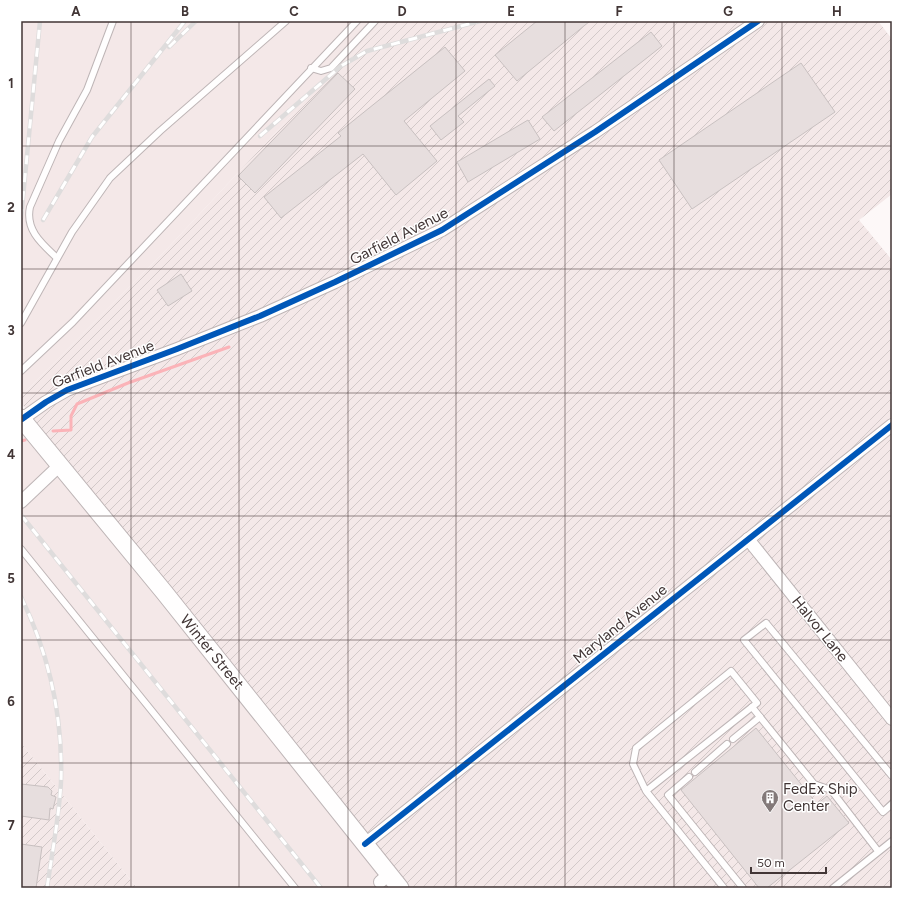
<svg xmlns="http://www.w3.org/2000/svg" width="913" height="909" font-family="Figtree,sans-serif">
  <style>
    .built { fill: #f4e8e8 }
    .industrial { fill: url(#industrial-furrows) }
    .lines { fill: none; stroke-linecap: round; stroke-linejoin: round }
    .stream { stroke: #fbb3b8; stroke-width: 3 }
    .building { fill: #e7dede; stroke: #c8c0c0 }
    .lane-casing { stroke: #beb5b6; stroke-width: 8 }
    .street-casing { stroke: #beb5b6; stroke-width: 14 }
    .secondary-casing { stroke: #beb5b6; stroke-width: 19 }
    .lane { stroke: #fffefe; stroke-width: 6 }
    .street { stroke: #fffefe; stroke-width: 12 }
    .secondary { stroke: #fffefe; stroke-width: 17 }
    .rail-casing { stroke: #dedcdc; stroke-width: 4.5 }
    .rail { stroke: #fff; stroke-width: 3; stroke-dasharray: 9; stroke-linecap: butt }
    .cycleway-casing { stroke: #fff; stroke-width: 8 }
    .cycleway { stroke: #0057b8; stroke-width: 6 }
    .grid { fill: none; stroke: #413535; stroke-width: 1; stroke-opacity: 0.55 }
    .labels { text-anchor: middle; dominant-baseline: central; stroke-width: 3; stroke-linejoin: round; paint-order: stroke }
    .street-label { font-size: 15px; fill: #413535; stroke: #fff }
    .poi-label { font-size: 15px; fill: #413535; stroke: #fff; text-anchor: start }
    .neatline { fill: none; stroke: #413535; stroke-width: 1.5 }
    .grid-label { font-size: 13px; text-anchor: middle; font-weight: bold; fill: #413535 }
  </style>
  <defs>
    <pattern id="industrial-furrows" width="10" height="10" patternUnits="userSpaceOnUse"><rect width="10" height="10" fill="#f4e8e8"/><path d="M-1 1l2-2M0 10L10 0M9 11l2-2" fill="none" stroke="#d2c8c8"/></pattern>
  </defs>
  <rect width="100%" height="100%" fill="#fdf8f8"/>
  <g class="built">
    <polygon points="21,21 386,21 305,101 164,252 21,396"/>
    <polygon points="21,428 392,888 137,888 21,743"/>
  </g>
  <g class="industrial">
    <polygon points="386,21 878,21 892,39 892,194 859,220 892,260 892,888 409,888 21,403 21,396 164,252 305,101"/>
    <polygon points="21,743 137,888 21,888"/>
  </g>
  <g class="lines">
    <g class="stream">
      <polyline points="53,431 71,430 71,416 77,404 128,383 229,347"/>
      <polyline points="21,441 25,440"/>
    </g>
  </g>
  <g class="building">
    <polygon points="537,21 590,21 517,81 495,55"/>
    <polygon points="651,32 662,46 554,131 542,117"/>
    <polygon points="445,47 465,71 404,121 437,161 396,195 363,154 281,218 264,197 341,136 338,133"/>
    <polygon points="801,63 835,112 692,209 659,160"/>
    <polygon points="338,73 355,89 255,193 238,176"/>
    <polygon points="489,79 495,86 458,116 464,122 441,140 430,126"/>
    <polygon points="528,120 540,139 468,182 457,162"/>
    <polygon points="181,274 192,291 168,306 157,290"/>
    <polygon points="756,728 817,804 827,796 849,823 767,888 759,888 681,790"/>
    <polygon points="21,784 48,787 52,791 51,795 56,797 53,809 50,808 49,820 21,816"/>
    <polygon points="21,844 42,847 36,888 21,888"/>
  </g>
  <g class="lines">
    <defs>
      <g id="lane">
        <polyline points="311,68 321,71 331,68 375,21"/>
        <path d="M 57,258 C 42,244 25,230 30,207 L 59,141 L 87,90 L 113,21"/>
        <polyline points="21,323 72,232 110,178 160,131 286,21"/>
        <polyline points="21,371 73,322 357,21"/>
        <polyline points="21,549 295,888"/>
        <polyline points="752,707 814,784 831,790 878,851"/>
        <polyline points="733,739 760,717"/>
        <polyline points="695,772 727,744"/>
        <polyline points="892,776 766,623 744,640 883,812 892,804"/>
        <polyline points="689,777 668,795 743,888"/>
        <polyline points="646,791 633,764 636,748 731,671 757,703 646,791 724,888"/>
        <polyline points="833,888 892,841"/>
      </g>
      <g id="street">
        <polyline points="22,419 46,402 67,390 177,349 260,316 335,282 442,230 595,132 758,21"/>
        <polyline points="21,502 59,466"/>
        <polyline points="748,539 892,719"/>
        <polyline points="365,844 892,425"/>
        <polyline points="380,882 389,874"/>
      </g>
      <polyline id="secondary" points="21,418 164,592 400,888"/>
    </defs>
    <use href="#lane" class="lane-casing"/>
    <use href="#street" class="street-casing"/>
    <use href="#secondary" class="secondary-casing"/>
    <use href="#lane" class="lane"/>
    <use href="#street" class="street"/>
    <use href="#secondary" class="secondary"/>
    <defs>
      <g id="rail">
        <polyline points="169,47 196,21"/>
        <polyline points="260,136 341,66 367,51 480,21"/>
        <polyline points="21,218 40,21"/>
        <polyline points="43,220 92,137 185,21"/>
        <polyline points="21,515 321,888"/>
        <path d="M 21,597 C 49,654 63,718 61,782 C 59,818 52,853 47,888"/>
      </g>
    </defs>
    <use href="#rail" class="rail-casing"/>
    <use href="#rail" class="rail"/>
    <defs>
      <g id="cycleway">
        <polyline points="22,419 46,402 67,390 177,349 260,316 335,282 442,230 595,132 758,21"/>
        <polyline points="365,844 892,425"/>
      </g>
    </defs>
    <use href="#cycleway" class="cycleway-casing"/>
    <use href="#cycleway" class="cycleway"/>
  </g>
  <path class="grid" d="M 131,21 L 131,888M 239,21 L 239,888M 348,21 L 348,888M 456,21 L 456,888M 565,21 L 565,888M 674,21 L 674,888M 782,21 L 782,888M 21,146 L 892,146M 21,269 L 892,269M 21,393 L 892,393M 21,516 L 892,516M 21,640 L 892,640M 21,763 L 892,763"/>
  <defs>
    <symbol id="building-pin" viewBox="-11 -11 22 30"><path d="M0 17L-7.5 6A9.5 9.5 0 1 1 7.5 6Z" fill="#837979" stroke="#fff"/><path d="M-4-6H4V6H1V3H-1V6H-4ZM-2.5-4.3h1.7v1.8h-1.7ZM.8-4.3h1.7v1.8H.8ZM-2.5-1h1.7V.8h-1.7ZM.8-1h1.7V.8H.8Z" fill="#fff"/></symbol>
  </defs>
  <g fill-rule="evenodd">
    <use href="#building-pin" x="760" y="788" width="20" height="27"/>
  </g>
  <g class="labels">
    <g class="street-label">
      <text transform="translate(399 236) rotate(-27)">Garfield Avenue</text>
      <text transform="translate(103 364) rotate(-21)">Garfield Avenue</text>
      <text transform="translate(620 624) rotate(-39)">Maryland Avenue</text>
      <text transform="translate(820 629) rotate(51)">Halvor Lane</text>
      <text transform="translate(212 652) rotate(51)">Winter Street</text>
    </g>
    <g class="poi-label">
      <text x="783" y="789">FedEx Ship<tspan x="783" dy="17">Center</tspan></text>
    </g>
  </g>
  <rect width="913" height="909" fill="none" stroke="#ffffff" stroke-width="44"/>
  <path d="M751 867v6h75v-6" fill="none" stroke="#413535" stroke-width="2"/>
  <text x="757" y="867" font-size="12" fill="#413535" stroke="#ffffff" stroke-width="3" paint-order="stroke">50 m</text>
  <rect x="22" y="22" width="869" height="865" class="neatline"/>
  <g class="grid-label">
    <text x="76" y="16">A</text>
    <text x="185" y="16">B</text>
    <text x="294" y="16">C</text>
    <text x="402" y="16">D</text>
    <text x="511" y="16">E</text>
    <text x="619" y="16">F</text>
    <text x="728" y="16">G</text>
    <text x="837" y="16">H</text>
    <text x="11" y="88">1</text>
    <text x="11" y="212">2</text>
    <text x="11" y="335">3</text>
    <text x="11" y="459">4</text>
    <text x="11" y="583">5</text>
    <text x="11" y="706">6</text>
    <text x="11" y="830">7</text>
  </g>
</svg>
